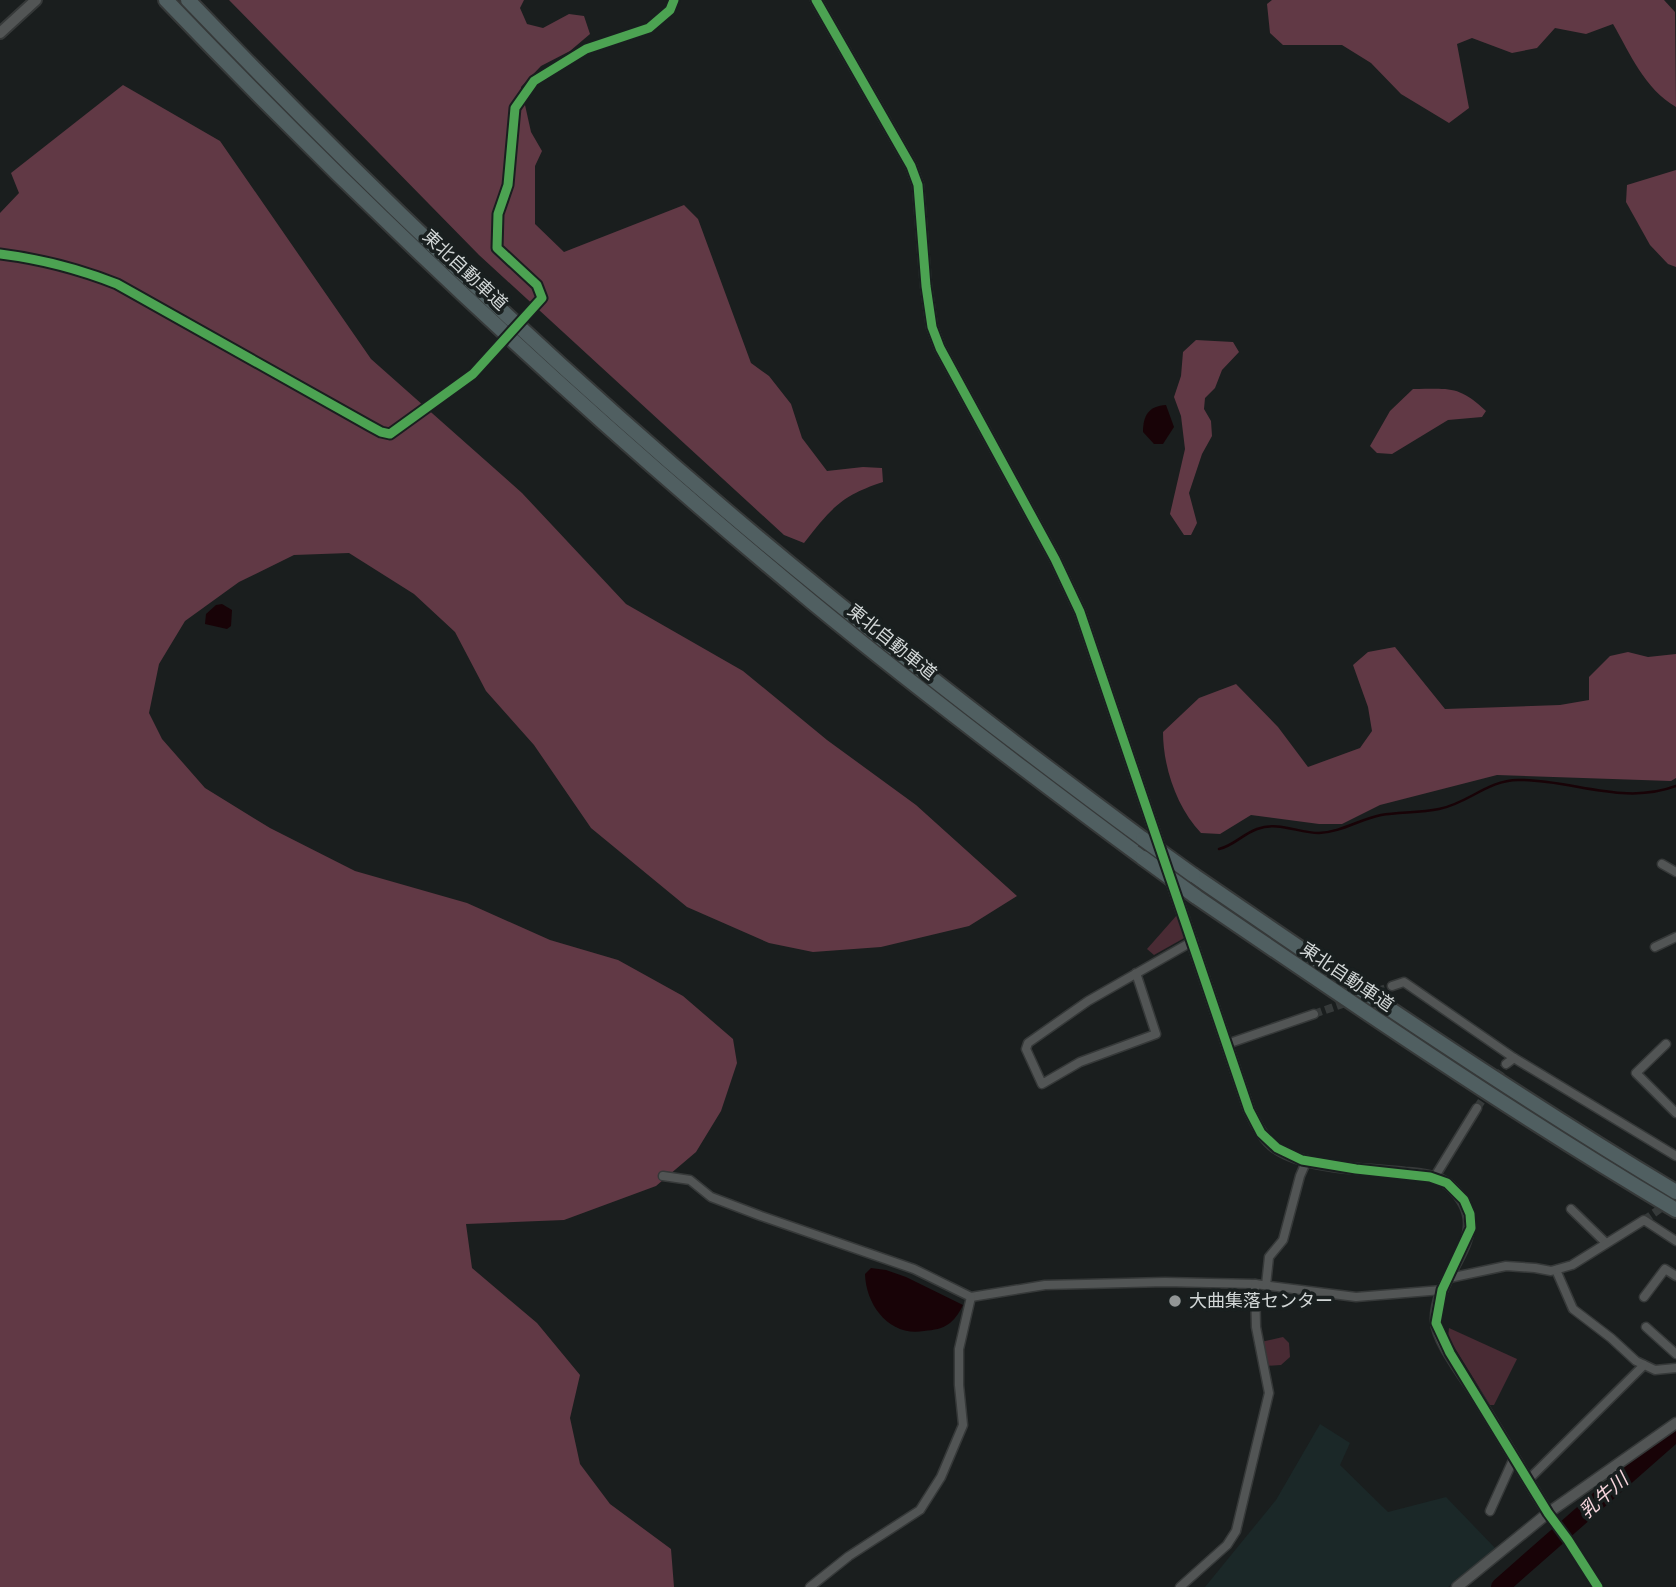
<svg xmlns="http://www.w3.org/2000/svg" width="1676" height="1587" font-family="'Nunito Sans','Noto Sans JP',sans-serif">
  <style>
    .built { fill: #1b2828 }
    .green { fill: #492b34 }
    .forest { fill: #613945 }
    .water { fill: #180307 }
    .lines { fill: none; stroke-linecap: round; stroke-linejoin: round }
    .stream { stroke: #180307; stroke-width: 2.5 }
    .river { stroke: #180307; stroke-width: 18 }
    .minor-tunnel { stroke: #363a3a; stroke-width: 8; stroke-dasharray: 8 4; stroke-linecap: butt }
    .minor-casing { stroke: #363939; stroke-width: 11 }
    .tertiary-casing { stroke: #363939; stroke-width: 13 }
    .secondary-casing { stroke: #363939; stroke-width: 14 }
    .motorway-casing { stroke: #363939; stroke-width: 18 }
    .minor { stroke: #525555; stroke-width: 8 }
    .tertiary { stroke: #525555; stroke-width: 10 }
    .secondary { stroke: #525555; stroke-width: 10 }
    .motorway { stroke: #505f61; stroke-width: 14 }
    .minor-bridge-casing { stroke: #363939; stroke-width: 11; stroke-linecap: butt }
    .motorway-bridge-casing { stroke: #363939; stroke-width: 18; stroke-linecap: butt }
    .minor-bridge { stroke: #525555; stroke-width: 8 }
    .motorway-bridge { stroke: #505f61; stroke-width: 14 }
    .cycleway-casing { stroke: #191f1f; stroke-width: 13 }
    .cycleway { stroke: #4ca352; stroke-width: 9 }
    .poi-dot { fill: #929696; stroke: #191f1f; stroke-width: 2.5 }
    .labels { text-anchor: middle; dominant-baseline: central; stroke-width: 7; stroke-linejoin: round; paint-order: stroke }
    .street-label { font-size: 18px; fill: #d2d7d7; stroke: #191f1f }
    .poi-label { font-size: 18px; fill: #d2d7d7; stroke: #191f1f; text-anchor: start }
    .water-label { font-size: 19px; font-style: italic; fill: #f7d5dd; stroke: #191f1f }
  </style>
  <rect width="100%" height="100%" fill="#1a1e1e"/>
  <polygon class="built" points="1320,1424 1350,1443 1340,1465 1388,1512 1446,1497 1496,1549 1448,1587 1205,1587 1276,1500"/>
  <g class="green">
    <polygon points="1177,915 1186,937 1154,955 1147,949"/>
    <polygon points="1449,1328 1517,1359 1494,1405 1490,1405 1448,1337"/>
    <polygon points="1283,1337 1289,1343 1290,1357 1281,1365 1265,1366 1261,1342"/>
  </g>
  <g class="forest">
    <path d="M 229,0 L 524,0 L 520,8 L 527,24 L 543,28 L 569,14 L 584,16 L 590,34 L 570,51 L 541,66 L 521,87 L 531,132 L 542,151 L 535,166 L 535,224 L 564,252 L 684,205 L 698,219 L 751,363 L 769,376 L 791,404 L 802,438 L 827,471 L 863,467 L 882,468 L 883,482 C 840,496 831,509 804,543 L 784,535 L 479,255 Z"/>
    <path d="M 1272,0 L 1664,0 L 1675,12 L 1676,107 C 1644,88 1631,55 1613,24 L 1586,34 L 1555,28 L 1537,48 L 1512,53 L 1472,38 L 1457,44 L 1469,108 L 1449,123 L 1401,94 L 1371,63 L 1342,45 L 1283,45 L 1270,33 L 1267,4 Z"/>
    <polygon points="123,85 220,141 371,359 522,493 626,604 743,671 827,740 916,805 1017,896 969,926 881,947 813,952 769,943 687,907 591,828 534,745 486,691 455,632 414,594 349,553 294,555 239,582 185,621 159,664 149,713 162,739 205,788 270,828 355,871 467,903 550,940 618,960 683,996 733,1039 737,1063 721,1111 696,1152 656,1186 564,1220 466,1224 472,1268 537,1323 580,1375 570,1418 580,1464 610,1504 671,1549 674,1587 0,1587 0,213 19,193 11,173"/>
    <polygon points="1676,170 1676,267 1668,264 1650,245 1626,202 1627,185"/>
    <polygon points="1196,340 1233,342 1239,352 1222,370 1215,388 1205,398 1204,409 1211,421 1212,436 1202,454 1189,493 1197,523 1191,535 1184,535 1170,514 1185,449 1181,416 1174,397 1181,376 1183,352"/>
    <path d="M 1413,389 C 1450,389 1458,385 1486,411 L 1482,417 L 1448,420 L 1392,454 L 1377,453 L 1370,446 L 1390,411 Z"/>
    <path d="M 1395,647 L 1445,709 L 1560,705 L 1589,700 L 1589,677 L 1610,656 L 1628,652 L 1648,657 L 1676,654 L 1676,778 L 1671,781 L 1497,775 L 1380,805 L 1342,824 L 1319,824 L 1251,815 L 1220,834 L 1201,833 C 1177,808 1163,767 1163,732 L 1199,698 L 1236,684 L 1278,727 L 1308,767 L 1360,748 L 1372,731 L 1368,707 L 1353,665 L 1368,652 Z"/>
  </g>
  <g class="water">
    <path d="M 1166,405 L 1174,427 L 1163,444 L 1154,444 L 1143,432 C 1143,415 1149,406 1166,405 Z"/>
    <polygon points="222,604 232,610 231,626 227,629 205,624 206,614 216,605"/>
    <path d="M 871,1268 L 886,1270 L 906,1277 L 963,1305 C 960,1311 956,1318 950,1323 C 942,1329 934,1330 924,1331 C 890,1337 866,1306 865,1274 Z"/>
  </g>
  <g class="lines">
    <path class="stream" d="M 1219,849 C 1233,846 1243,834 1257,829 C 1279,821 1298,833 1319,833 C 1342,832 1360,819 1381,815 C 1400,812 1420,813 1439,809 C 1467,804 1488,780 1518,780 C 1571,779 1623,806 1676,786"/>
    <polyline class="river" points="1500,1587 1676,1432"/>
    <g class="minor-tunnel">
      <polyline points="1366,995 1392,986"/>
      <polyline points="1314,1014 1351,1001"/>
      <polyline points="1477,1108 1506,1064"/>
      <polyline points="1644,1220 1667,1204"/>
    </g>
    <defs>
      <g id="minor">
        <path d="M 0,254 C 41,259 79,269 117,284 L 381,432 L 390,434 L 473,374"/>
        <polyline points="542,298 537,285 497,248 498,214 508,185 515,108 534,81 586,49 649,28 670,10 674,0"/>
        <polyline points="1662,864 1676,872"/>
        <polyline points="1655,947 1676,937"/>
        <polyline points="1136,973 1156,1034 1080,1062 1042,1084 1026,1049 1028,1043 1088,1001 1193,941"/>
        <polyline points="1392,986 1404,982 1514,1058 1676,1156"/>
        <polyline points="1227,1044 1314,1014"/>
        <polyline points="1666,1044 1636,1073 1676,1113"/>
        <polyline points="1506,1064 1514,1058"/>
        <polyline points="663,1176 690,1180 711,1197 761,1216 914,1269 971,1297 1045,1285 1165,1282 1255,1284 1356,1297 1442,1290"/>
        <polyline points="1434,1178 1477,1108"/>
        <polyline points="1571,1209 1606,1243"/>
        <polyline points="1556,1270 1573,1309 1611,1338 1636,1361 1655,1370 1676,1368"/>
        <polyline points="1449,1278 1506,1266 1535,1268 1551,1271 1572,1265 1644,1220 1676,1241"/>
        <polyline points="1266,1285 1269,1257 1283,1240 1300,1176 1307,1160"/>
        <polyline points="1644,1297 1665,1269 1676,1276"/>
        <polyline points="1646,1327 1676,1354"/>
        <polyline points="1528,1480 1644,1365"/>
        <polyline points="1490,1511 1514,1458"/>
        <polyline points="1548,1513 1568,1540 1598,1587"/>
        <polyline points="810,1587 849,1556 920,1510 941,1477 963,1425 959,1385 959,1349 971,1297"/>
        <polyline points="1180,1587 1227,1545 1236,1531 1269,1393 1256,1327 1255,1284"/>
      </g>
      <g id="tertiary">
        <path d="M 816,0 L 911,166 L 918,185 L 926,286 L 932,327 L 940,348 L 1055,559 L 1080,612 L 1249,1110 C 1256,1124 1263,1139 1276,1148 C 1306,1169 1369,1169 1405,1173 C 1420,1174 1440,1176 1450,1186 C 1501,1233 1434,1270 1436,1321 C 1437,1342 1465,1377 1476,1395 C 1500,1435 1524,1474 1548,1513"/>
        <polyline points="1457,1587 1548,1513 1676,1423"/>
      </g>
      <polyline id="secondary" points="0,33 36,0"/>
      <g id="motorway">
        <path d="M 166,0 C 370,213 585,414 812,602 C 920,691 1031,775 1143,858"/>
        <path d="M 188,0 C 388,209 599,409 824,592 C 928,677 1035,759 1143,839"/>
        <path d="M 1193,875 C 1352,984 1511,1093 1676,1192"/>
        <path d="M 1195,896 C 1353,1004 1511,1112 1676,1210"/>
      </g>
    </defs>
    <use href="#minor" class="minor-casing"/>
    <use href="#tertiary" class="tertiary-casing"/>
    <use href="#secondary" class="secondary-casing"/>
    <use href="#motorway" class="motorway-casing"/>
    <use href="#minor" class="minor"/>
    <use href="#tertiary" class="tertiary"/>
    <use href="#secondary" class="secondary"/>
    <use href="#motorway" class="motorway"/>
    <defs>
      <polyline id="minor-bridge" points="473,374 542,298"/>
      <g id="motorway-bridge">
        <polyline points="1143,839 1193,875"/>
        <polyline points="1143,858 1195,896"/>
      </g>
    </defs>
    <use href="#minor-bridge" class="minor-bridge-casing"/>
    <use href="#motorway-bridge" class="motorway-bridge-casing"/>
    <use href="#minor-bridge" class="minor-bridge"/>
    <use href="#motorway-bridge" class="motorway-bridge"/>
    <defs>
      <g id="cycleway">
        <polyline points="816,0 911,166 918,185 926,286 932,327 940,348 1055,559 1080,612 1249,1110 1261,1133 1277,1148 1302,1160 1356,1169 1430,1177 1447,1183 1464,1200 1470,1214 1471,1228 1442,1290 1436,1323 1450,1353 1548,1513 1568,1540 1598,1587"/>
        <path d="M 0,254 C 41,259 79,269 117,284 L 370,426 L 381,432 L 390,434 L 473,374 L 542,298 L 537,285 L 497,248 L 498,214 L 508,185 L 515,108 L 534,81 L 586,49 L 649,28 L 670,10 L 674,0"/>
      </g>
    </defs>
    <use href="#cycleway" class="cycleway-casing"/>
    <use href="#cycleway" class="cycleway"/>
  </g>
  <circle class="poi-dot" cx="1175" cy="1301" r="7"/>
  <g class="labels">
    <g class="street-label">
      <text transform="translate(465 270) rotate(43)">東北自動車道</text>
      <text transform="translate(892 642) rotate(39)">東北自動車道</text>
      <text transform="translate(1347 977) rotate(34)">東北自動車道</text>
    </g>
    <g class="poi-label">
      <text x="1189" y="1301">大曲集落センター</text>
    </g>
    <g class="water-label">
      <text transform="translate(1604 1496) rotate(-41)">乳牛川</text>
    </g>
  </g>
</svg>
